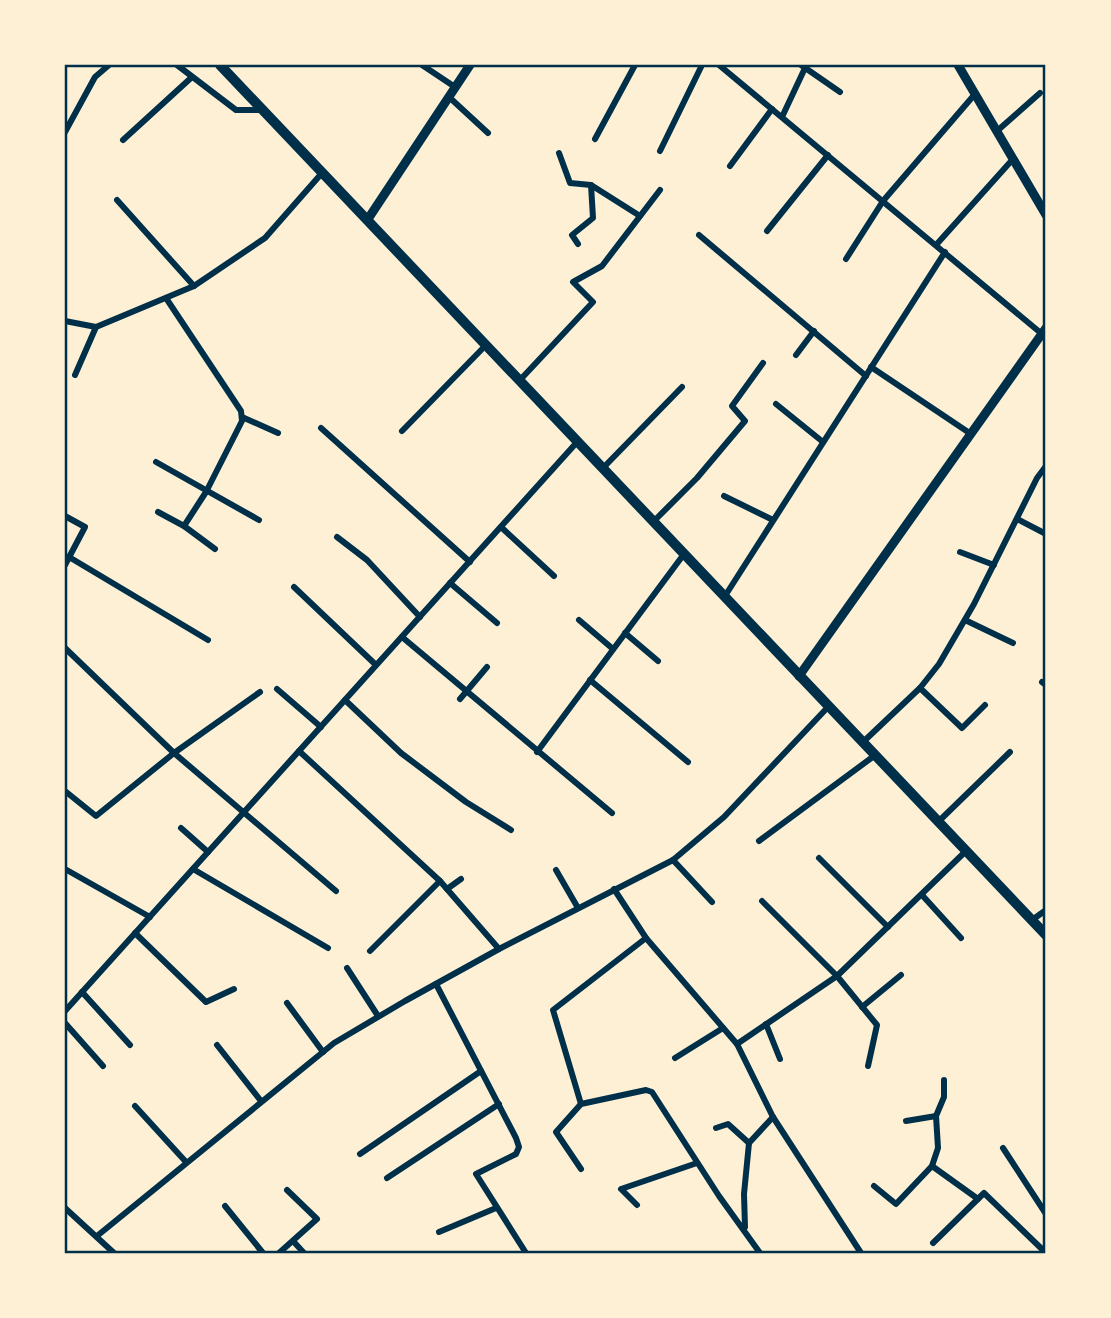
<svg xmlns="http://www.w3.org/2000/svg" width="1111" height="1318" font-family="'Source Sans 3',sans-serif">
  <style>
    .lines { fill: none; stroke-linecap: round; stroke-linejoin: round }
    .minor { stroke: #003049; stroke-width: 6 }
    .secondary { stroke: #003049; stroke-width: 9 }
    .primary { stroke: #003049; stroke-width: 10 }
    .neatline { fill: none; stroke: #003049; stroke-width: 2.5 }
  </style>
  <rect width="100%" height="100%" fill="#fdf0d5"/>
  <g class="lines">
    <g class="minor">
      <polyline points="177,65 236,110 262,110"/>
      <polyline points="422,65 455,87"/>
      <polyline points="719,65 1042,334"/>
      <polyline points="801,65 840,92"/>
      <polyline points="449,97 488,133"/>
      <polyline points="782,117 805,68"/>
      <polyline points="997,131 1040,93"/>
      <polyline points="65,132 95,77 109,65"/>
      <polyline points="595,139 635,65"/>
      <polyline points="123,140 192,77"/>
      <polyline points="660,151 702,65"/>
      <polyline points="559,153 570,183 591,185 640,216"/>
      <polyline points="730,166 772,109"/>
      <polyline points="117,200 194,286"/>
      <polyline points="767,231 828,155"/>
      <polyline points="699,235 866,376"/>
      <polyline points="578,244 572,235 593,218 591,185"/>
      <polyline points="936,245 1013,159"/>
      <polyline points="846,259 883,201 975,94"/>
      <polyline points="166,298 241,411 242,421 206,492 184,526"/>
      <polyline points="65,321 96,327 194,286 265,238 322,173"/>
      <polyline points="796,355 814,331"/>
      <polyline points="871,367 971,434"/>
      <polyline points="75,375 96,327"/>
      <polyline points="520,380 593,302 573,282 602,266 660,190"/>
      <polyline points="776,404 823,442"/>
      <polyline points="242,417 278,433"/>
      <polyline points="321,428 470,562"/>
      <polyline points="402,431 486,345"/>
      <polyline points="156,462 259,520"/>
      <polyline points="603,468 682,387"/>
      <polyline points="724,496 773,520"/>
      <polyline points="158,512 184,526 215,549"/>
      <polyline points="65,516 85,527 65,565"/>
      <polyline points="1017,519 1046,534"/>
      <polyline points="654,521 697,478 745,421 732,406 763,363"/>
      <polyline points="501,527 554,576"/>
      <polyline points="337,537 367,560 420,617"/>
      <polyline points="960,552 994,565"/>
      <polyline points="69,557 208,640"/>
      <polyline points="450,583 497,623"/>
      <polyline points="294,587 376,665"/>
      <polyline points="725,596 945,252"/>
      <polyline points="579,620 613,649"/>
      <polyline points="965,620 1013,643"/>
      <polyline points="625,633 658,661"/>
      <polyline points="402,637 612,813"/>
      <polyline points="65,648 174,753 336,891"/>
      <polyline points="590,680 688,762"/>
      <polyline points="1042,682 1046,685"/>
      <polyline points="920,688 962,728 985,705"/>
      <polyline points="277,689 321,727"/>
      <polyline points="460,699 487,667"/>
      <polyline points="345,700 401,753 466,802 511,830"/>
      <polyline points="862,743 920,688 939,664 974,604 1037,478 1046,466"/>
      <polyline points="299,751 440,881 499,949"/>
      <polyline points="537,752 684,554"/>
      <polyline points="65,791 96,816 174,753 260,692"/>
      <polyline points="938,822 1010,752"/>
      <polyline points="181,828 208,852"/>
      <polyline points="759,841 874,756"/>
      <polyline points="819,858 888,927"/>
      <polyline points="673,860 712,902"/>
      <polyline points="65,869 150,917"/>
      <polyline points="193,869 328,948"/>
      <polyline points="556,870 578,908"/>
      <polyline points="447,889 461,879"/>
      <polyline points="614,889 646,938 737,1044 773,1117 861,1253"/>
      <polyline points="922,895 961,938"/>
      <polyline points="762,901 837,976 877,1025 868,1066"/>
      <polyline points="1032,920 1046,910"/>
      <polyline points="135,933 206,1002 234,989"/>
      <polyline points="370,951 440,881"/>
      <polyline points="347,968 378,1016"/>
      <polyline points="436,984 516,1138 519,1147 516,1154 476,1174 526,1253"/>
      <polyline points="82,992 130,1045"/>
      <polyline points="287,1003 323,1052"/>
      <polyline points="862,1007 901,975"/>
      <polyline points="65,1011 578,441"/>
      <polyline points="65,1023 103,1066"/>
      <polyline points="766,1024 780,1059"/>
      <polyline points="737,1044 837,976 966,851"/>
      <polyline points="217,1045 261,1101"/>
      <polyline points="675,1058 723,1028"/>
      <polyline points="581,1104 553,1010 646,938"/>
      <polyline points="135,1106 186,1162"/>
      <polyline points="906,1121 936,1116"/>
      <polyline points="716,1128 728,1124 749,1143"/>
      <polyline points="1003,1148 1046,1214"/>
      <polyline points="360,1154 481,1071"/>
      <polyline points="932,1166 978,1199"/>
      <polyline points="581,1169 556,1132 581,1104 646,1090 652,1092 719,1196 760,1253"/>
      <polyline points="387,1178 499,1104"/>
      <polyline points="874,1186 896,1204 932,1166 938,1148 936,1116 944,1097 944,1080"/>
      <polyline points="637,1205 621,1189 697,1163"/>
      <polyline points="225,1206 263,1253"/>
      <polyline points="65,1208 114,1253"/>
      <polyline points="745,1227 744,1194 749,1143 773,1117"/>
      <polyline points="439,1232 496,1208"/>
      <polyline points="97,1236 334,1043 405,1001 499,949 673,860 724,817 828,707"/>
      <polyline points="293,1241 304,1253"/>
      <polyline points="933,1243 984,1193 1046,1253"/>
      <polyline points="279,1253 317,1219 287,1190"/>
    </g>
    <g class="secondary">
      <polyline points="958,65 1046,215"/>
      <polyline points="368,219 470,65"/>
      <polyline points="799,676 1046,328"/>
    </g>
    <polyline class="primary" points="220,65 1046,935"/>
  </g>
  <rect width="1111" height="1318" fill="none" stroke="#fdf0d5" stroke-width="133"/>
  <rect x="66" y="66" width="978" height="1186" class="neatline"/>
</svg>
